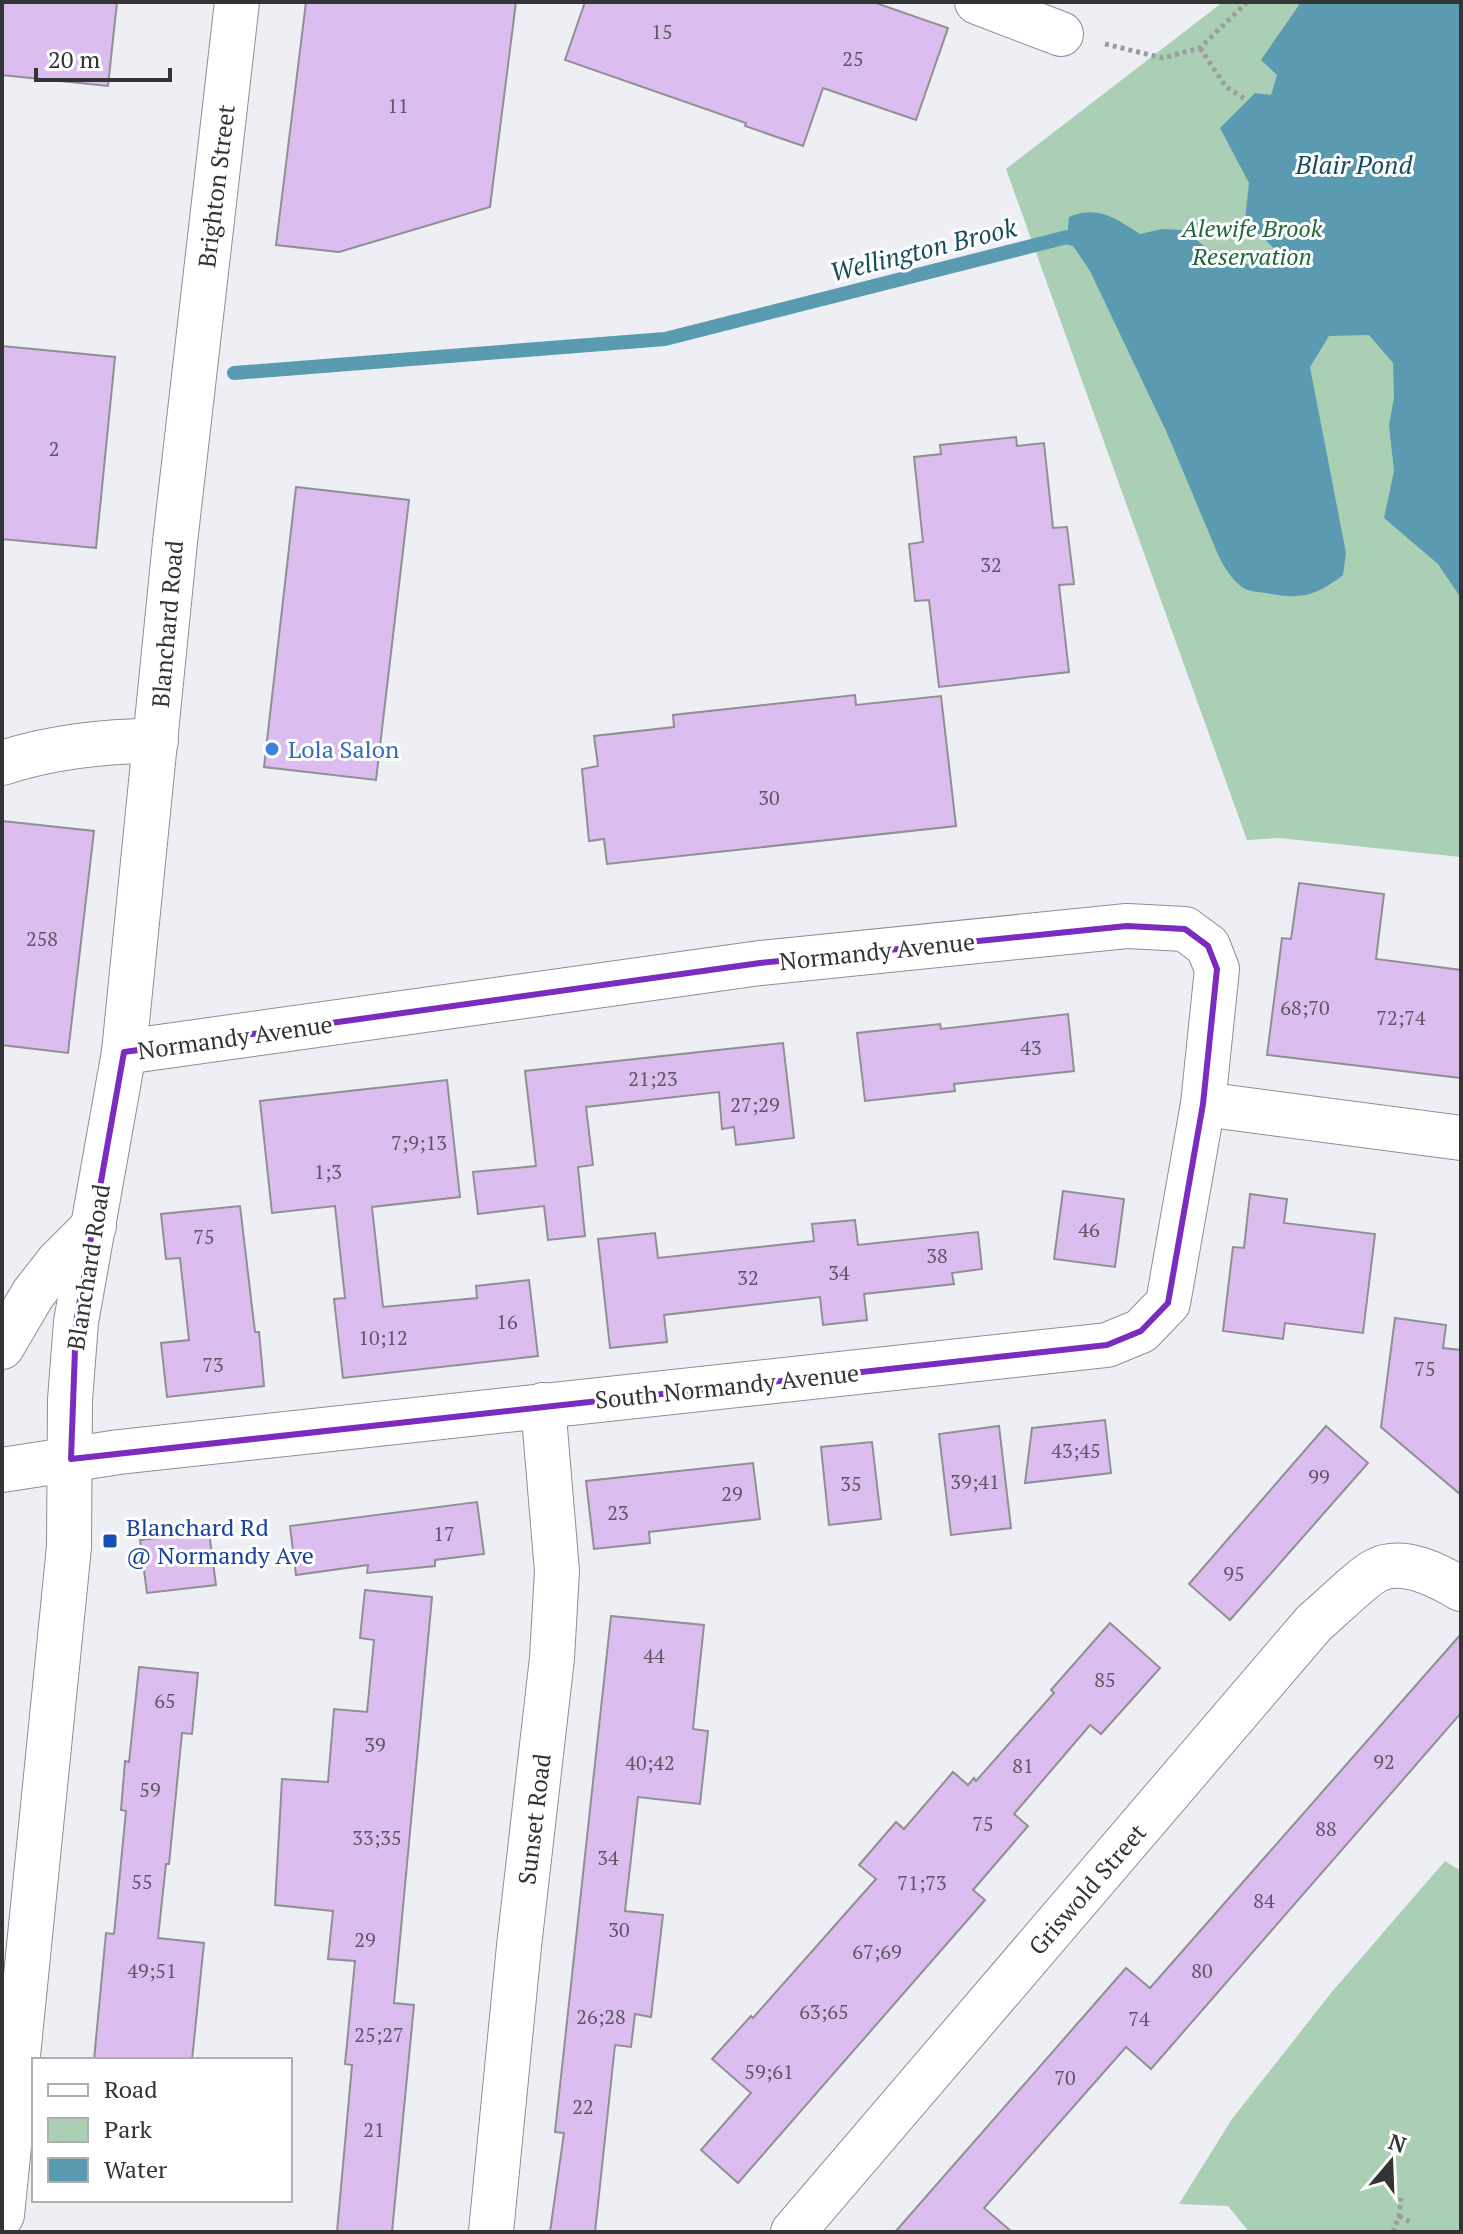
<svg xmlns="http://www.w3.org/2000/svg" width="1463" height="2234" font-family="'PT Serif',serif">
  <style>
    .green { fill: #abcfb4 }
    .water { fill: #5b9bb1 }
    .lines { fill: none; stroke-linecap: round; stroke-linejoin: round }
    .stream { stroke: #5b9bb1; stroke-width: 14 }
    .building { fill: #dbbeef; stroke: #918f93; stroke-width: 2 }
    .street-casing { stroke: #8e8f94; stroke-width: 46 }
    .secondary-casing { stroke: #8e8f94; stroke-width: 46 }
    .path { stroke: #9b9da0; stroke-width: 5; stroke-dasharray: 4 4; stroke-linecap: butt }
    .street { stroke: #fff; stroke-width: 44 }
    .secondary { stroke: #fff; stroke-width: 44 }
    .marked { fill: none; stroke: #7b2cbf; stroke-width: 6; stroke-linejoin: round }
    .shop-dot { fill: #3f7fe0; stroke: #fff; stroke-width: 3 }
    .transit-dot { fill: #1a4fb4; stroke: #fff; stroke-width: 3 }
    .labels { text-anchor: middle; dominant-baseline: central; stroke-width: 6; stroke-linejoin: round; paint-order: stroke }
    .number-label { font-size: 20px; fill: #5d5664 }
    .street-label { font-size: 24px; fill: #333436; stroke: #fff }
    .park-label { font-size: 24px; font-style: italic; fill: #1d683a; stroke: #fff }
    .shop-label { font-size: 24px; fill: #366cbe; stroke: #fff; text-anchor: start }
    .transit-label { font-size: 24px; fill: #164399; stroke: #fff; text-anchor: start }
    .water-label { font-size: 26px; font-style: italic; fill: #164d5e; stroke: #fff }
  </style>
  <rect width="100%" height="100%" fill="#edeff4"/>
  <g class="green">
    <polygon points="1223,2 1461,2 1461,857 1279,838 1247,840 1006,169"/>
    <polygon points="1445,1861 1461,1871 1461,2232 1249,2232 1228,2206 1179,2204 1232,2119 1331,1993"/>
  </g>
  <path class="water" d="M 1301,2 L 1461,2 L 1461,598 L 1438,564 L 1384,518 L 1394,471 L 1389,425 L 1394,397 L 1393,363 L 1369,335 L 1329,336 L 1310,367 L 1346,553 L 1343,575 C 1316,596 1300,600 1266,593 C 1259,592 1249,592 1242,587 C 1231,579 1226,569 1219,557 L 1167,433 L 1090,271 L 1067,237 L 1069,217 C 1098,205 1115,218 1140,234 L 1162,229 L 1183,230 L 1222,259 L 1272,269 L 1276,251 L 1262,236 L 1250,229 L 1245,219 L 1249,183 L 1220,128 L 1255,93 L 1271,95 L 1277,75 L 1261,60 Z"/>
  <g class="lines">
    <polyline class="stream" points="234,373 665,339 1067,237 1083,242"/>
  </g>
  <g class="building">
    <polygon points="2,2 117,2 108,86 2,75"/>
    <polygon points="306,2 516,2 490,207 339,252 276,245"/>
    <polygon points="585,2 873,2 948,28 916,120 823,88 803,146 745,126 746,123 565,60"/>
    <polygon points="2,346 115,357 96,548 2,539"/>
    <polygon points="1016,437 1017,446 1044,443 1053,528 1067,527 1074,584 1059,585 1069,672 939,687 929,600 915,601 909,544 923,542 914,457 941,454 940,445"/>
    <polygon points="296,487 409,500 376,780 264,767"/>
    <polygon points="855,695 856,705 941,696 956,826 607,864 604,839 589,841 582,769 598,766 594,736 674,727 673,715"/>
    <polygon points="2,821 94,831 68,1053 2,1045"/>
    <polygon points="1299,883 1384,894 1376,959 1461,970 1461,1078 1267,1055 1282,938 1291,939"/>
    <polygon points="1068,1014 1074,1071 954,1084 955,1091 865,1101 857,1033 940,1024 941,1029"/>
    <polygon points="783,1043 794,1138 736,1145 734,1127 722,1129 719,1092 586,1107 593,1165 578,1167 585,1236 548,1240 544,1206 478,1214 473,1172 536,1166 525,1071"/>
    <polygon points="447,1080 460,1197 372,1207 383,1307 477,1298 476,1286 529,1280 538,1356 343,1378 334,1299 345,1298 335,1206 272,1213 260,1101"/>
    <polygon points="1063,1191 1124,1199 1115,1267 1054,1259"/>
    <polygon points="1250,1194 1287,1199 1284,1223 1375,1234 1363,1333 1285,1323 1283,1339 1223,1331 1233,1247 1244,1248"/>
    <polygon points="240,1206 255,1332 259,1332 264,1386 167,1397 161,1343 189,1340 180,1258 166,1259 161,1214"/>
    <polygon points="855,1220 858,1245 978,1232 982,1269 952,1273 954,1284 864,1294 867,1320 823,1325 820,1297 664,1315 667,1342 610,1348 598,1239 655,1233 658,1258 814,1241 812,1224"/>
    <polygon points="1395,1318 1446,1325 1443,1348 1461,1350 1461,1495 1381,1427"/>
    <polygon points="1105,1420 1111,1473 1025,1483 1032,1428"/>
    <polygon points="999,1426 1011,1528 951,1535 939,1434"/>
    <polygon points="1326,1426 1368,1463 1230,1620 1189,1584"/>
    <polygon points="872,1442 881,1519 829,1525 821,1447"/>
    <polygon points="753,1463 760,1519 649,1532 650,1543 594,1549 586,1481"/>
    <polygon points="477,1502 484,1554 435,1560 435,1566 367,1573 368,1565 296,1575 290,1526"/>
    <polygon points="209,1532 216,1585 147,1593 140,1540"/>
    <polygon points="365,1590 432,1597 394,2003 414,2005 392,2232 337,2232 352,2065 345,2064 355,1961 328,1959 333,1911 275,1905 282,1779 328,1782 334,1709 367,1712 374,1640 360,1638"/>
    <polygon points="611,1616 704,1625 693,1729 708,1731 700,1804 638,1797 625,1911 663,1915 651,2017 635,2014 631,2047 615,2045 595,2232 550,2232 564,2133 555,2132"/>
    <polygon points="1110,1623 1160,1668 1101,1734 1090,1725 1014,1814 1028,1826 973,1890 985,1900 738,2183 701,2150 751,2093 712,2059 751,2016 753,2018 876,1879 859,1865 896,1822 904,1829 953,1772 968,1785 974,1778 976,1781 1054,1693 1051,1690"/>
    <polygon points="1461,1634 1461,1713 1151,2069 1126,2047 984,2208 1012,2232 895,2232 1126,1968 1150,1988"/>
    <polygon points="139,1667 198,1673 192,1734 182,1733 169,1864 166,1864 158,1938 204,1943 192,2060 94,2060 106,1933 114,1934 126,1811 121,1810 125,1761 129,1762"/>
  </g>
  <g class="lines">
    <defs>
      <g id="street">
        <polyline points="977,2 1061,34"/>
        <path d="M 2,763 C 51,747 105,741 156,741"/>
        <polyline points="124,1052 760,963 1127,926 1185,929 1208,946 1217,969 1203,1104 1461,1138"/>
        <polyline points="2,1347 33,1294 58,1262 94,1226"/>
        <polyline points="2,1470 119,1452 1107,1345 1141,1331 1168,1303 1203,1104"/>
        <polyline points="491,2232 519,1946 552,1658 557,1571 543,1405"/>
        <path d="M 793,2232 L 1314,1623 C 1329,1611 1362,1577 1377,1570 C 1404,1557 1439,1576 1461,1589"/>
      </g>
      <polyline id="secondary" points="2,2215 69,1547 70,1400 76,1322 124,1052 175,542 237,2"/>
    </defs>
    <use href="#street" class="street-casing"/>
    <use href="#secondary" class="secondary-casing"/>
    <g class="path">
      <polyline points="1105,44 1163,58 1200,48 1247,2"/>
      <polyline points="1200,48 1226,87 1247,100"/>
      <polyline points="1399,2216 1410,2222"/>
      <polyline points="1393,2232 1399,2216 1401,2198"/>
    </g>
    <use href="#street" class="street"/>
    <use href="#secondary" class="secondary"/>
  </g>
  <path class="marked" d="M 1127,926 L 1185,929 L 1208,946 L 1217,969 L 1203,1104 L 1168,1303 L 1141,1331 L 1107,1345 L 71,1459 L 76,1322 L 124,1052 L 760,963 Z"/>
  <circle class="shop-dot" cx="272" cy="749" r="8"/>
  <rect class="transit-dot" x="102" y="1533" width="16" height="16" rx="4"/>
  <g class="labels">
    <g class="number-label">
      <text x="662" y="31">15</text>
      <text x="853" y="58">25</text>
      <text x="398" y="105">11</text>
      <text x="54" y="448">2</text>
      <text x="991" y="564">32</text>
      <text x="769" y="797">30</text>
      <text x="42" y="938">258</text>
      <text x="1305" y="1007">68;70</text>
      <text x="1401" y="1017">72;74</text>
      <text x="1031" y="1047">43</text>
      <text x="653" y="1078">21;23</text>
      <text x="755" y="1104">27;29</text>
      <text x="419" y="1142">7;9;13</text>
      <text x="328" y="1171">1;3</text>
      <text x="1089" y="1229">46</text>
      <text x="204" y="1236">75</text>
      <text x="937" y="1255">38</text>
      <text x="839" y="1272">34</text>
      <text x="748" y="1277">32</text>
      <text x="507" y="1321">16</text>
      <text x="383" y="1337">10;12</text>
      <text x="213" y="1364">73</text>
      <text x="1425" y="1368">75</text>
      <text x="1076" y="1450">43;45</text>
      <text x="1319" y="1476">99</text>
      <text x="975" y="1481">39;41</text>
      <text x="851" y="1483">35</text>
      <text x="732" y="1493">29</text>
      <text x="618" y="1512">23</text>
      <text x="444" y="1533">17</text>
      <text x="1234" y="1573">95</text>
      <text x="654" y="1655">44</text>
      <text x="1105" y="1679">85</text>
      <text x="165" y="1700">65</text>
      <text x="375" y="1744">39</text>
      <text x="1384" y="1761">92</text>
      <text x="650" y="1762">40;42</text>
      <text x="1023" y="1765">81</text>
      <text x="150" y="1789">59</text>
      <text x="983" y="1823">75</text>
      <text x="1326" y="1828">88</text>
      <text x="377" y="1837">33;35</text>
      <text x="608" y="1857">34</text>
      <text x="142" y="1881">55</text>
      <text x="922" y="1882">71;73</text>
      <text x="1264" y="1900">84</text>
      <text x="619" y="1929">30</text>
      <text x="365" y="1939">29</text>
      <text x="877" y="1951">67;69</text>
      <text x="152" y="1970">49;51</text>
      <text x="1202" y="1970">80</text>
      <text x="824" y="2011">63;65</text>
      <text x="601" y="2016">26;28</text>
      <text x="1139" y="2018">74</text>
      <text x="379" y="2034">25;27</text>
      <text x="769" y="2071">59;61</text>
      <text x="1065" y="2077">70</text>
      <text x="583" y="2106">22</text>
      <text x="374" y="2129">21</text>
    </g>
    <g class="street-label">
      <text transform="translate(216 186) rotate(-83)">Brighton Street</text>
      <text transform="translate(167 624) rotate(-85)">Blanchard Road</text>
      <text transform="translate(877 951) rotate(-6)">Normandy Avenue</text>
      <text transform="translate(235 1037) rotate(-8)">Normandy Avenue</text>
      <text transform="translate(88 1267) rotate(-81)">Blanchard Road</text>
      <text transform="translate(727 1386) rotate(-6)">South Normandy Avenue</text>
      <text transform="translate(534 1819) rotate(-83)">Sunset Road</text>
      <text transform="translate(1087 1889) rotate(-49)">Griswold Street</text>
    </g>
    <g class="park-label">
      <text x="1252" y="228">Alewife Brook<tspan x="1252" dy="28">Reservation</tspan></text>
    </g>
    <g class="shop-label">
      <text x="288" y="749">Lola Salon</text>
    </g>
    <g class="transit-label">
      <text x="126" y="1527">Blanchard Rd<tspan x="126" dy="28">@ Normandy Ave</tspan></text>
    </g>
    <g class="water-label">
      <text x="1354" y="164">Blair Pond</text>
      <text transform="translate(923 249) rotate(-14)">Wellington Brook</text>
    </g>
  </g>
  <rect width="1463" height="2234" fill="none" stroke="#333436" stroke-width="8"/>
  <rect x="32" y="2058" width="260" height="144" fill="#ffffff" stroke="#adaeaf" stroke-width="2"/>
  <rect x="48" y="2084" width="40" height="12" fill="#ffffff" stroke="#adaeaf" stroke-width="2"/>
  <text x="104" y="2098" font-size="24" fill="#333436">Road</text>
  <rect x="48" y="2118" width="40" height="24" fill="#abcfb4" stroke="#adaeaf" stroke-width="2"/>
  <text x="104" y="2138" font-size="24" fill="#333436">Park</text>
  <rect x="48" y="2158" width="40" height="24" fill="#5b9bb1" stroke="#adaeaf" stroke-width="2"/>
  <text x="104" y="2178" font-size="24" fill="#333436">Water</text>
  <g transform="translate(1391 2162) rotate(19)" stroke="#ffffff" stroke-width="6" paint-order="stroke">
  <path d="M0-6L14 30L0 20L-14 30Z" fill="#333436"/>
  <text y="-12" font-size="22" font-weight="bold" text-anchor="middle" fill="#333436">N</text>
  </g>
  <path d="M36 68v12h134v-12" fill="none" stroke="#333436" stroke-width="4"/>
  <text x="48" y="68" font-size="24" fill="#333436" stroke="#ffffff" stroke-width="6" paint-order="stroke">20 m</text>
</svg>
